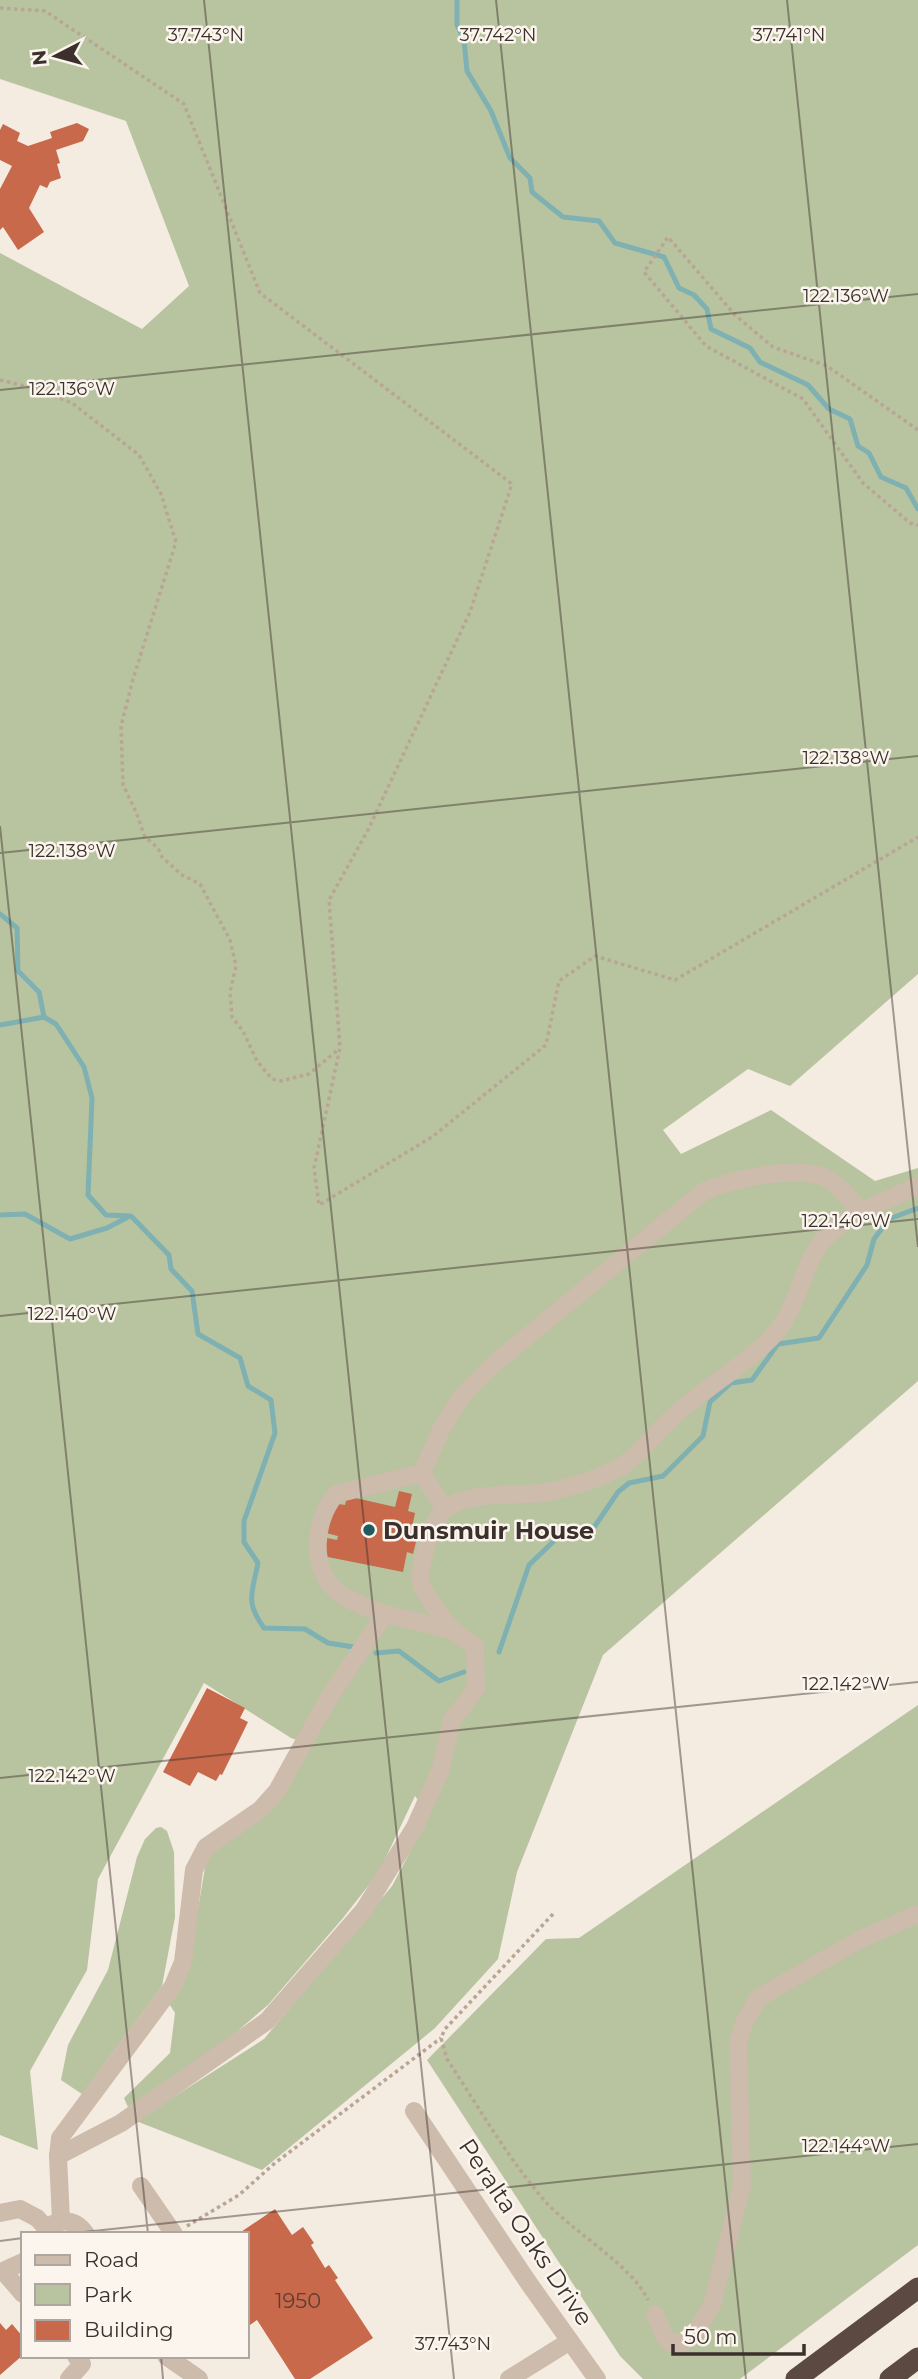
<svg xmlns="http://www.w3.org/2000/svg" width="918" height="2379" font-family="Montserrat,sans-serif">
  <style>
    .green { fill: #b8c4a0 }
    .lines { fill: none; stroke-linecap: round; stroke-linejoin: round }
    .stream { stroke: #7fb0b2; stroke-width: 5 }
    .building { fill: #c8694b }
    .path { stroke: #b9a596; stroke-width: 3.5; stroke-dasharray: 3.5 3.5; stroke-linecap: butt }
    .minor { stroke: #cdbbac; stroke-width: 18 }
    .highway { stroke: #5c4a42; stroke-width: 21 }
    .ticks { fill: none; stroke: #3b302b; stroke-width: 2; stroke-opacity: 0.45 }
    .poi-dot { fill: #1f5a5e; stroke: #fbf5ee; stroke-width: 2.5 }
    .labels { text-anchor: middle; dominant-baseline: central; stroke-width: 5; stroke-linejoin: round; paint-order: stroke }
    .number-label { font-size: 21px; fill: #5e3e33 }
    .poi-label { font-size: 24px; font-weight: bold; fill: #3b302b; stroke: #fbf5ee; text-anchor: start }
    .street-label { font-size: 24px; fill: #3b302b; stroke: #fbf5ee }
    .ticks-label { font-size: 18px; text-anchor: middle; fill: #3b302b; stroke: #fbf5ee; stroke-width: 5; stroke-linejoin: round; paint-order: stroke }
  </style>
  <rect width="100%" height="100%" fill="#f4ebe1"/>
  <g class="green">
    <polygon points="0,0 918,0 918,974 790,1086 748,1069 663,1130 681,1154 771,1110 875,1181 918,1168 918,1381 603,1655 517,1872 498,1959 435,2028 262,2170 136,2121 264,2039 392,1886 429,1816 415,1796 379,1872 343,1918 268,2005 216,2049 128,2107 124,2098 170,2053 175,2013 168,2002 188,1968 207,1856 312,1745 291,1738 204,1683 98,1879 87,1970 30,2071 38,2150 0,2135 0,253 142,329 189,286 126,121 0,79"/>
    <polygon points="918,1705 918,2245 740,2379 643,2379 620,2356 427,2060 546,1939 579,1938"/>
    <polygon points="161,1827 167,1831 174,1852 175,1917 162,1986 82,2094 61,2080 68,2045 108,1970 137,1857 145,1839 156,1828"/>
  </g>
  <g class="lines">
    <g class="stream">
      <polyline points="457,0 457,25 464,40 467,71 491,111 510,158 530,178 532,192 563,217 599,221 615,243 664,257 679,288 694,295 707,309 711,329 750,348 760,362 808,385 829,409 850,419 858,446 869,453 881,477 906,488 918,509"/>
      <path d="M 0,914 L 17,928 L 18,971 L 39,992 L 44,1017 L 56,1024 L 84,1067 L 92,1098 L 88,1195 L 106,1215 L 131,1216 L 169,1255 L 171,1269 L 192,1291 L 198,1334 L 240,1358 L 248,1386 L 271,1400 L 275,1433 L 244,1521 L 244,1542 L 258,1563 C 252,1593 245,1602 264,1628 L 305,1629 L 328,1643 L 354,1647"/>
      <polyline points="0,1025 44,1017"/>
      <polyline points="0,1215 25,1214 70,1239 107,1228 128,1217"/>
      <polyline points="499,1652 529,1565 556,1539 595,1526 618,1492 629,1483 663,1476 703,1436 710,1402 731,1383 752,1380 778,1344 819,1338 867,1265 874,1239 889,1219 918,1208"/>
      <polyline points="376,1653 399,1651 439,1681 464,1672"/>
    </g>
  </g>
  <g class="building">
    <polygon points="77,123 89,129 83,141 56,150 60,163 57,164 61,178 50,182 47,188 40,185 29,208 44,232 18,250 3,227 0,230 0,189 12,166 0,160 0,130 3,124 20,133 17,141 28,146 52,138 50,132"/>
    <polygon points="399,1491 412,1494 408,1511 415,1513 411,1533 418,1534 413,1554 407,1552 403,1572 323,1556 327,1538 337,1540 338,1536 326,1533 332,1503 345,1505 347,1496 395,1507"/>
    <polygon points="207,1688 245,1708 240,1718 248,1722 222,1775 220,1774 216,1781 198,1772 190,1786 163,1772"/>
    <polygon points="275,2209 292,2235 303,2227 314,2243 311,2245 325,2268 329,2265 338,2278 335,2280 373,2338 310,2379 295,2379 257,2320 247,2327 247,2234 238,2234"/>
    <polygon points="0,2323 6,2330 12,2324 23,2337 23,2355 0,2375"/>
  </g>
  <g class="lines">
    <g class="path">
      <polyline points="0,8 45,11 184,104 260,293 512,484 470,612 368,830 329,900 340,1048 314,1168 319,1205 432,1137 546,1045 559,981 595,956 675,980 918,837"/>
      <polyline points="0,380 33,388 72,403 139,455 161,494 176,542 133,679 121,726 123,785 136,812 145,837 158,848 162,857 182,875 200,884 230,940 236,966 230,992 232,1017 243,1031 257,1061 272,1079 281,1081 309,1074 339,1049"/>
      <polyline points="918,430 827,366 773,347 735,315 668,237 644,272 706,346 803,399 863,483 910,523 918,525"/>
      <path d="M 553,1914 L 445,2029 L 441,2038 L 447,2059 C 478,2106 507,2157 544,2200 C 571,2231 631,2264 648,2300"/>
      <polyline points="187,2226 239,2195 275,2163 441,2038"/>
    </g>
    <g class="minor">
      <polyline points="422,1473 445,1509"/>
      <path d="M 452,1630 C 445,1620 425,1596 422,1586 C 417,1568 431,1524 443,1511 C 464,1491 513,1496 541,1493 C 564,1490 611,1476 630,1460 C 646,1447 659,1429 675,1415 C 705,1388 741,1368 770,1339 C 792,1316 799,1287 811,1259 C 828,1219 882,1203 918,1186"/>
      <polyline points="414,2111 528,2282 597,2379"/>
      <polyline points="58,2156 121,2123 267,2021 364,1910 415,1827 440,1771 452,1720 476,1689 475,1646 452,1630 385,1614"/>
      <polyline points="141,2186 174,2234"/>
      <polyline points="0,2213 20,2209 37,2218 47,2229"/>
      <path d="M 61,2221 L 58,2156 L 60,2138 L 173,1986 L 183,1962 L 194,1870 L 206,1847 L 260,1810 L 277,1791 L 327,1701 L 385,1614 C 370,1608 352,1603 339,1593 C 309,1570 313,1521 336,1494 L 422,1473 L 441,1430 L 461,1397 L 495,1363 L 703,1192 C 729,1179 806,1162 831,1181 C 842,1189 852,1202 862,1212"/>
      <path d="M 53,2224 C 66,2219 77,2221 86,2234"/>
      <polyline points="23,2262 3,2271 23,2294"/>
      <polyline points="655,2314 664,2336 670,2343 682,2343 694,2335 712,2305 742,2185 738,2043 745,2021 758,1998 859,1940 918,1914"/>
      <polyline points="166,2356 199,2379"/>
      <polyline points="69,2379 82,2364 76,2356"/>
      <polyline points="509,2379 570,2341"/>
    </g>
    <g class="highway">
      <polyline points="796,2379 918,2288"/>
      <polyline points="890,2379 918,2358"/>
    </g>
  </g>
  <path class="ticks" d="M 204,0 L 454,2379M 496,0 L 746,2379M 787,0 L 918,1247M 0,390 L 918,294M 0,826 L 148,2234M 0,853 L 918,756M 0,1316 L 918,1219M 0,1778 L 918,1682M 65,2234 L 918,2144M 0,2241 L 23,2238M 161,2356 L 163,2379"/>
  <circle class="poi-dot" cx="369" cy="1530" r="7"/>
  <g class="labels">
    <g class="number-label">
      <text x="298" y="2300">1950</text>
    </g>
    <g class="poi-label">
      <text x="383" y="1530">Dunsmuir House</text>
    </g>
    <g class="street-label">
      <text transform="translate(526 2232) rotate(56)">Peralta Oaks Drive</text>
    </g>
  </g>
  <g class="ticks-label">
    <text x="206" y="41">37.743°N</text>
    <text x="498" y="41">37.742°N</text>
    <text x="789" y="41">37.741°N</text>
    <text x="846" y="302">122.136°W</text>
    <text x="72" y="395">122.136°W</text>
    <text x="846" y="764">122.138°W</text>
    <text x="72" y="857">122.138°W</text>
    <text x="846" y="1227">122.140°W</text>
    <text x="72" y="1320">122.140°W</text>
    <text x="846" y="1690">122.142°W</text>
    <text x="72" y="1782">122.142°W</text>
    <text x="846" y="2152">122.144°W</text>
    <text x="453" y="2350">37.743°N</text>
  </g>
  <rect x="21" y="2232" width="228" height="126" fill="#fbf5ee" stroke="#aea6a0" stroke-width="2"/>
  <rect x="35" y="2255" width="35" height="10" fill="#cdbbac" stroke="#aea6a0" stroke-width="2"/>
  <text x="84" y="2267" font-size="21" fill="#3b302b">Road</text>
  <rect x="35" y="2284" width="35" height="21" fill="#b8c4a0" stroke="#aea6a0" stroke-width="2"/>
  <text x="84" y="2302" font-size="21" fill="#3b302b">Park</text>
  <rect x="35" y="2320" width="35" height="21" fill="#c8694b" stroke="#aea6a0" stroke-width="2"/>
  <text x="84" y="2337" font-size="21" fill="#3b302b">Building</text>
  <g transform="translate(56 56) rotate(264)" stroke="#fbf5ee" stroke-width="5" paint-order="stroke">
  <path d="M0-5L12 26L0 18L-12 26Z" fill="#3b302b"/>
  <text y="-10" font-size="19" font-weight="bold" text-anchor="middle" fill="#3b302b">N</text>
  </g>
  <path d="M673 2344v10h131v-10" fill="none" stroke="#3b302b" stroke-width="3.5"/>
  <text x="684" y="2344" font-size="21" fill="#3b302b" stroke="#fbf5ee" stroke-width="5" paint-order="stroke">50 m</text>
</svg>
